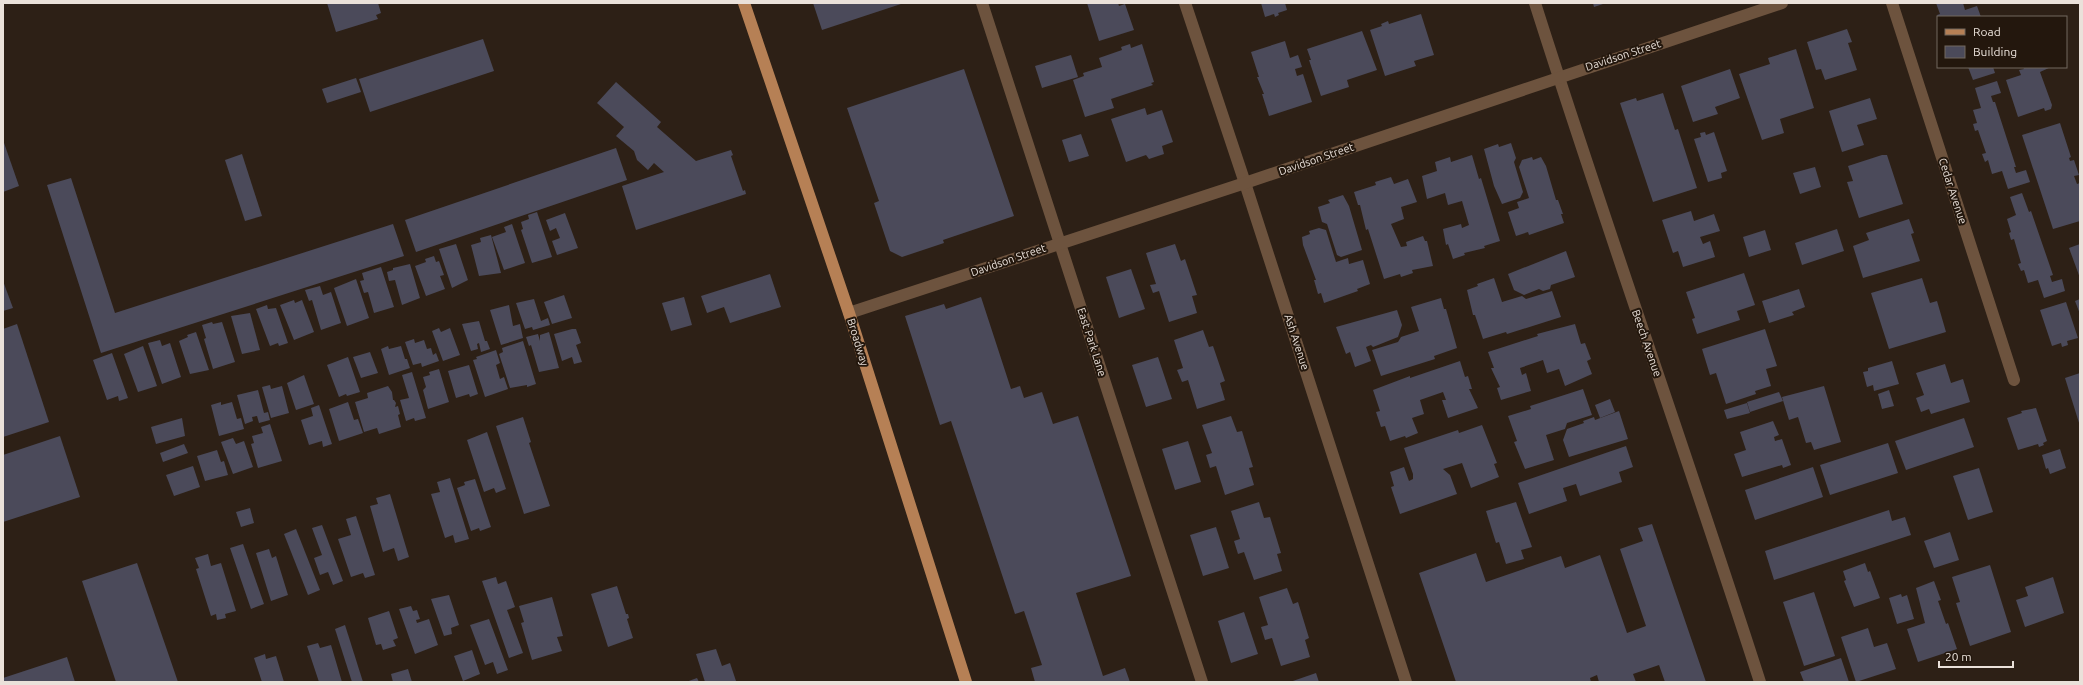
<svg xmlns="http://www.w3.org/2000/svg" width="2083" height="685" font-family="Ubuntu,sans-serif">
  <style>
    .building { fill: #4b4a5a }
    .lines { fill: none; stroke-linecap: round; stroke-linejoin: round }
    .minor { stroke: #6d533e; stroke-width: 12 }
    .major { stroke: #b68055; stroke-width: 12 }
    .labels { text-anchor: middle; dominant-baseline: central; stroke-width: 4; stroke-linejoin: round; paint-order: stroke }
    .street-label { font-size: 11px; fill: #eae1da; stroke: #23170d }
  </style>
  <rect width="100%" height="100%" fill="#2d2016"/>
  <g class="building">
    <polygon points="327,3 378,3 381,13 376,15 378,19 336,32"/>
    <polygon points="813,3 904,3 822,30"/>
    <polygon points="1087,3 1118,3 1119,6 1125,4 1134,30 1099,41"/>
    <polygon points="1261,3 1285,3 1287,10 1278,13 1279,15 1275,17 1274,14 1265,17"/>
    <polygon points="1593,3 1606,3 1594,7"/>
    <polygon points="1936,3 1963,3 1965,10 1977,6 1981,17 1938,17 1937,15 1940,14"/>
    <polygon points="1421,14 1434,55 1414,61 1416,66 1385,76 1370,30 1382,26 1381,24 1388,21 1389,24"/>
    <polygon points="1847,29 1852,42 1848,43 1857,70 1825,80 1821,69 1816,70 1807,42"/>
    <polygon points="1362,31 1377,70 1347,80 1349,87 1321,96 1309,60 1311,60 1307,49"/>
    <polygon points="483,39 494,71 370,112 359,79"/>
    <polygon points="1285,41 1290,58 1298,55 1302,67 1295,69 1297,76 1303,74 1312,102 1269,116 1262,94 1264,94 1257,77 1259,77 1251,52"/>
    <polygon points="1130,44 1131,48 1142,44 1154,82 1151,83 1153,85 1111,99 1114,108 1085,117 1073,80 1084,76 1083,73 1102,67 1099,58 1122,50 1121,47"/>
    <polygon points="1796,49 1814,108 1780,119 1784,133 1762,140 1739,74 1770,64 1768,58"/>
    <polygon points="1071,55 1078,77 1042,88 1035,66"/>
    <polygon points="1968,67 1993,67 1995,73 1973,80"/>
    <polygon points="2023,67 2051,67 2040,72 2052,105 2051,109 2045,111 2044,108 2018,117 2006,80 2021,75 2019,70 2024,69"/>
    <polygon points="964,69 1014,216 943,240 944,243 902,257 890,251 874,203 879,201 847,108"/>
    <polygon points="1730,69 1740,98 1715,107 1718,114 1693,122 1681,86"/>
    <polygon points="356,78 361,92 327,103 322,89"/>
    <polygon points="1997,81 2001,93 1991,96 1993,102 1995,102 2016,167 2014,167 2016,173 2026,170 2030,182 2008,189 2002,171 1992,174 1988,160 1985,162 1982,154 1986,153 1978,130 1975,131 1973,124 1977,123 1973,110 1981,108 1975,88"/>
    <polygon points="616,82 661,122 657,127 696,161 731,150 733,155 731,156 743,191 745,190 746,194 636,230 622,186 664,172 654,163 648,170 637,160 634,151 616,136 624,127 597,103"/>
    <polygon points="1663,93 1675,130 1678,129 1697,188 1653,202 1620,103 1636,98 1637,101"/>
    <polygon points="1870,98 1877,119 1857,125 1864,145 1842,152 1829,111"/>
    <polygon points="1145,108 1147,115 1162,110 1173,142 1162,146 1164,154 1149,159 1146,155 1126,162 1111,119"/>
    <polygon points="2060,123 2071,157 2069,158 2070,161 2074,160 2079,175 2074,176 2077,184 2080,183 2080,221 2053,229 2022,135"/>
    <polygon points="1705,132 1706,135 1714,132 1727,171 1721,173 1722,178 1708,182 1694,139 1701,137 1700,133"/>
    <polygon points="1081,134 1089,156 1069,162 1062,140"/>
    <polygon points="3,140 19,186 3,192"/>
    <polygon points="1511,143 1516,158 1514,162 1523,192 1520,198 1502,204 1494,186 1484,149 1498,144 1499,147"/>
    <polygon points="616,148 627,180 416,252 405,220"/>
    <polygon points="242,154 262,216 245,221 225,160"/>
    <polygon points="1472,155 1479,179 1481,178 1500,241 1484,246 1485,248 1464,253 1465,255 1453,259 1448,244 1446,245 1443,229 1461,224 1462,228 1469,225 1462,201 1448,205 1445,193 1427,199 1422,176 1437,171 1435,162 1450,157 1451,162"/>
    <polygon points="1882,155 1887,155 1903,204 1859,218 1847,182 1853,181 1848,166"/>
    <polygon points="1532,157 1533,160 1541,157 1546,166 1556,200 1558,200 1563,214 1561,214 1564,223 1529,235 1528,232 1516,236 1508,212 1519,208 1517,202 1529,198 1519,167 1522,160"/>
    <polygon points="1815,167 1821,187 1800,194 1793,173"/>
    <polygon points="1391,177 1394,184 1408,179 1417,202 1401,207 1404,219 1391,224 1401,247 1407,246 1406,242 1423,236 1425,241 1427,241 1433,266 1412,270 1413,273 1401,277 1400,274 1384,279 1368,229 1366,230 1360,205 1358,205 1354,192 1376,185 1375,182"/>
    <polygon points="71,178 115,313 393,224 404,256 101,353 47,185"/>
    <polygon points="2022,193 2029,212 2031,211 2053,275 2050,276 2052,282 2062,279 2065,291 2044,298 2038,280 2028,283 2024,270 2021,271 2018,264 2021,263 2014,239 2011,240 2009,233 2011,232 2007,219 2016,215 2010,197"/>
    <polygon points="1343,195 1349,206 1362,250 1341,257 1337,255 1327,224 1322,222 1318,207 1330,203 1328,200"/>
    <polygon points="1691,211 1694,221 1714,214 1720,231 1700,237 1703,244 1710,241 1715,257 1683,267 1678,251 1673,253 1662,220"/>
    <polygon points="537,212 552,257 532,263 521,230 523,229 521,222 529,219 528,215"/>
    <polygon points="565,213 578,248 557,255 552,241 560,238 556,228 550,231 546,220"/>
    <polygon points="1909,219 1914,233 1911,234 1920,261 1863,278 1853,246 1869,240 1866,233"/>
    <polygon points="512,224 525,263 504,270 492,237 506,232 504,227"/>
    <polygon points="1319,228 1326,230 1336,262 1348,258 1349,264 1363,260 1370,284 1357,289 1358,291 1324,303 1321,293 1318,294 1314,280 1316,280 1303,245 1302,237 1310,234 1309,231"/>
    <polygon points="1837,229 1844,251 1802,265 1795,243"/>
    <polygon points="1765,230 1771,250 1749,257 1743,237"/>
    <polygon points="491,235 501,273 479,276 471,245 481,242 480,238"/>
    <polygon points="456,244 468,280 452,288 439,249"/>
    <polygon points="1175,244 1181,261 1185,259 1197,295 1192,296 1197,313 1169,322 1159,291 1153,293 1150,285 1156,284 1146,253"/>
    <polygon points="2080,244 2080,278 2069,248"/>
    <polygon points="1566,251 1575,277 1551,285 1550,289 1543,291 1539,289 1524,295 1514,290 1508,274"/>
    <polygon points="434,256 436,262 439,261 444,275 440,276 445,289 426,296 415,266 426,262 425,259"/>
    <polygon points="410,264 420,298 402,305 395,280 389,281 387,272 393,270 393,268"/>
    <polygon points="381,267 394,307 374,313 368,292 364,293 360,281 364,280 362,273"/>
    <polygon points="1131,269 1145,309 1119,318 1106,277"/>
    <polygon points="1744,273 1755,305 1737,311 1740,320 1697,334 1692,319 1695,318 1686,292"/>
    <polygon points="770,274 781,307 730,323 724,307 707,313 701,296"/>
    <polygon points="1494,278 1502,302 1522,296 1526,299 1552,291 1561,317 1507,334 1506,332 1483,339 1475,315 1473,315 1467,290 1478,286 1477,284"/>
    <polygon points="1922,278 1930,303 1937,301 1946,332 1889,349 1871,293"/>
    <polygon points="356,279 369,318 347,326 334,288"/>
    <polygon points="3,281 13,308 3,311"/>
    <polygon points="320,286 323,295 331,292 341,323 321,330 312,300 309,301 305,290"/>
    <polygon points="1799,289 1805,307 1792,312 1794,315 1769,323 1762,301"/>
    <polygon points="564,295 572,318 552,324 544,302"/>
    <polygon points="684,297 692,325 671,331 662,303"/>
    <polygon points="981,297 1011,389 1020,386 1024,398 1042,392 1053,424 1078,416 1131,576 1076,593 1103,676 1125,668 1130,682 1035,682 1031,668 1042,665 1024,611 1015,614 951,421 940,425 905,316 944,304 946,309"/>
    <polygon points="1441,298 1444,309 1446,309 1457,348 1434,356 1435,359 1381,376 1372,350 1398,342 1401,337 1419,331 1411,307"/>
    <polygon points="534,299 541,321 548,318 550,325 533,330 532,327 525,329 516,303"/>
    <polygon points="2080,299 2080,314 2075,301"/>
    <polygon points="294,300 295,303 302,300 314,332 294,340 280,305"/>
    <polygon points="2066,302 2078,338 2067,341 2068,345 2062,347 2061,343 2052,346 2040,310"/>
    <polygon points="267,305 268,309 276,308 288,343 279,346 278,343 270,346 256,309"/>
    <polygon points="509,305 513,326 520,324 523,338 501,345 490,310"/>
    <polygon points="1397,310 1402,325 1398,337 1373,347 1371,345 1366,347 1371,361 1355,367 1350,352 1346,354 1336,327"/>
    <polygon points="250,313 260,350 242,354 231,316"/>
    <polygon points="479,321 485,341 487,341 490,349 481,352 479,343 477,344 478,349 471,351 462,324"/>
    <polygon points="212,322 213,324 222,322 235,362 213,369 204,339 206,338 202,325"/>
    <polygon points="17,324 49,422 3,437 3,329"/>
    <polygon points="1575,324 1581,344 1585,343 1591,359 1587,361 1592,374 1565,386 1559,369 1547,373 1543,360 1520,368 1522,375 1526,373 1531,391 1501,400 1497,388 1500,387 1491,368 1494,368 1488,352 1538,336 1537,334"/>
    <polygon points="439,328 441,332 450,328 460,355 443,361 432,331"/>
    <polygon points="572,329 576,329 581,343 576,345 582,362 574,364 572,357 562,361 554,334"/>
    <polygon points="1765,329 1777,366 1766,369 1771,386 1755,391 1756,394 1726,404 1716,373 1710,375 1702,349"/>
    <polygon points="1203,330 1209,347 1213,346 1225,381 1220,383 1225,400 1197,409 1188,380 1182,382 1177,370 1183,368 1174,340"/>
    <polygon points="196,332 209,370 190,374 179,341 188,337 187,335"/>
    <polygon points="549,332 559,368 539,372 531,345 529,346 526,337 538,334 540,341 540,335"/>
    <polygon points="414,339 415,343 424,340 427,349 431,348 433,355 436,353 439,361 422,367 421,363 413,365 405,342"/>
    <polygon points="160,340 162,346 170,343 181,377 162,384 148,343"/>
    <polygon points="523,341 536,384 527,387 527,385 510,388 499,354 503,352 502,348"/>
    <polygon points="143,346 157,386 138,392 124,354"/>
    <polygon points="388,346 389,349 401,346 405,359 407,359 410,368 389,375 381,349"/>
    <polygon points="496,350 500,363 496,365 500,379 504,377 508,389 485,397 473,360 477,359 476,357"/>
    <polygon points="370,352 378,373 361,378 353,357"/>
    <polygon points="112,353 128,398 119,401 118,396 107,400 93,360"/>
    <polygon points="348,357 360,392 347,396 346,394 339,397 327,365"/>
    <polygon points="1158,357 1172,399 1146,407 1132,365"/>
    <polygon points="1460,361 1465,377 1468,376 1472,389 1469,389 1478,408 1448,418 1442,400 1446,400 1443,392 1420,400 1424,414 1412,418 1418,433 1406,438 1405,436 1390,441 1385,426 1381,427 1376,412 1380,411 1373,390 1410,376 1410,378"/>
    <polygon points="1892,361 1899,384 1874,391 1873,385 1867,387 1863,372 1868,371 1868,368"/>
    <polygon points="1945,364 1951,383 1963,379 1970,402 1931,414 1929,409 1921,412 1916,398 1924,395 1916,373"/>
    <polygon points="469,365 478,394 470,397 469,394 456,398 448,371"/>
    <polygon points="439,369 449,402 428,409 423,390 426,387 423,377 430,375 429,372"/>
    <polygon points="412,372 426,418 415,421 414,418 406,421 400,400 409,398 402,375"/>
    <polygon points="2080,373 2080,426 2065,378"/>
    <polygon points="304,375 314,404 296,410 287,383"/>
    <polygon points="270,385 271,389 282,386 289,413 271,418 262,387"/>
    <polygon points="388,386 392,392 393,400 394,400 396,403 395,407 398,406 400,414 398,415 401,427 379,434 377,428 364,432 355,402 368,398 367,393"/>
    <polygon points="1824,386 1841,442 1814,450 1811,442 1806,443 1798,417 1789,420 1782,397"/>
    <polygon points="1583,389 1592,415 1567,423 1565,429 1546,435 1554,460 1525,469 1514,442 1517,441 1508,416 1531,409 1530,406"/>
    <polygon points="258,390 264,413 268,412 270,420 259,423 257,416 252,417 253,421 245,424 237,395"/>
    <polygon points="1889,390 1894,406 1882,409 1878,394"/>
    <polygon points="1779,392 1783,401 1750,412 1747,402"/>
    <polygon points="1610,399 1615,412 1600,418 1595,405"/>
    <polygon points="221,402 221,405 232,402 237,419 241,418 244,429 219,436 211,405"/>
    <polygon points="348,402 354,420 358,419 363,433 339,441 329,409"/>
    <polygon points="1747,403 1750,413 1727,419 1724,410"/>
    <polygon points="319,405 332,444 323,447 322,441 309,445 301,420 313,416 311,408"/>
    <polygon points="2036,408 2047,441 2043,443 2044,445 2039,447 2038,444 2018,450 2007,418 2022,413 2021,411"/>
    <polygon points="1619,411 1628,439 1569,457 1563,440 1567,429 1584,423 1583,421 1594,417 1595,420"/>
    <polygon points="1231,416 1237,432 1242,431 1253,467 1249,468 1254,485 1225,495 1216,466 1210,468 1206,455 1212,453 1202,425"/>
    <polygon points="523,417 531,442 529,443 550,506 524,514 496,426"/>
    <polygon points="182,418 185,436 156,444 151,427"/>
    <polygon points="1964,418 1974,447 1906,470 1895,441"/>
    <polygon points="1773,421 1779,435 1774,437 1775,441 1782,439 1791,465 1783,468 1782,465 1742,477 1734,454 1746,450 1740,432"/>
    <polygon points="270,424 282,461 258,468 251,444 254,443 252,436 263,433 261,427"/>
    <polygon points="1482,425 1497,463 1494,464 1499,477 1471,488 1462,463 1443,469 1450,475 1457,494 1400,514 1391,487 1394,486 1390,472 1404,467 1409,481 1413,479 1413,474 1404,448 1458,430 1459,433"/>
    <polygon points="487,432 506,489 496,493 494,488 484,492 467,440"/>
    <polygon points="60,436 80,497 3,522 3,455"/>
    <polygon points="233,438 236,444 244,441 253,467 233,474 221,442"/>
    <polygon points="1188,441 1201,482 1175,490 1162,449"/>
    <polygon points="1888,443 1898,473 1830,495 1820,465"/>
    <polygon points="184,444 188,453 163,462 160,453"/>
    <polygon points="1626,446 1633,467 1619,472 1622,482 1580,496 1576,484 1563,488 1567,501 1529,514 1518,483"/>
    <polygon points="2060,449 2066,468 2050,474 2048,468 2046,469 2042,455"/>
    <polygon points="217,450 221,462 224,461 228,475 205,481 197,456"/>
    <polygon points="193,466 200,487 174,496 166,475"/>
    <polygon points="1813,467 1823,497 1755,520 1745,490"/>
    <polygon points="1979,468 1993,512 1968,520 1953,476"/>
    <polygon points="450,478 469,539 455,543 453,535 445,538 431,494 440,492 437,482"/>
    <polygon points="475,479 491,527 480,531 479,528 471,531 457,488 465,485 464,482"/>
    <polygon points="390,494 409,557 398,561 394,548 383,552 370,506 378,504 376,498"/>
    <polygon points="1259,502 1264,518 1270,517 1281,553 1277,554 1282,571 1254,580 1244,552 1238,554 1234,541 1240,539 1231,511"/>
    <polygon points="1516,502 1532,547 1521,550 1524,559 1506,564 1499,542 1496,543 1486,511"/>
    <polygon points="250,508 254,523 241,527 236,512"/>
    <polygon points="1889,510 1892,521 1905,517 1911,535 1774,580 1765,551"/>
    <polygon points="356,516 375,575 365,578 363,573 351,577 338,539 351,535 346,519"/>
    <polygon points="1652,524 1706,682 1665,682 1659,665 1633,674 1636,682 1599,682 1597,675 1590,678 1591,682 1456,682 1419,573 1476,553 1486,582 1561,556 1565,568 1600,555 1627,633 1646,626 1620,549 1643,541 1638,528"/>
    <polygon points="322,525 343,581 333,585 328,572 320,575 314,558 322,555 312,528"/>
    <polygon points="1216,527 1229,568 1203,576 1190,535"/>
    <polygon points="296,529 320,590 308,595 284,534"/>
    <polygon points="1950,532 1959,560 1934,568 1924,541"/>
    <polygon points="243,544 264,604 251,609 230,548"/>
    <polygon points="269,549 272,558 276,556 288,595 271,601 256,553"/>
    <polygon points="208,554 211,566 221,563 236,611 225,614 226,618 217,620 216,614 211,616 196,569 199,568 195,558"/>
    <polygon points="137,563 178,682 116,682 82,581"/>
    <polygon points="1865,563 1868,572 1870,571 1880,598 1854,607 1844,581 1846,580 1843,571"/>
    <polygon points="1990,565 2011,632 1970,646 1956,603 1960,602 1952,577"/>
    <polygon points="496,577 498,584 506,581 515,607 507,610 523,653 509,658 482,581"/>
    <polygon points="2053,577 2064,613 2025,627 2016,600 2028,596 2025,587"/>
    <polygon points="1934,581 1941,600 1938,601 1946,624 1948,623 1957,649 1918,662 1907,629 1925,623 1916,588"/>
    <polygon points="617,586 626,614 628,614 629,618 627,619 633,638 608,647 591,594"/>
    <polygon points="1287,588 1293,604 1298,602 1309,638 1305,640 1310,657 1281,666 1272,638 1265,640 1261,627 1268,625 1259,597"/>
    <polygon points="1814,592 1835,656 1804,666 1783,602"/>
    <polygon points="1901,594 1902,597 1907,595 1914,619 1897,624 1889,598"/>
    <polygon points="449,595 459,625 451,628 452,634 444,636 431,599"/>
    <polygon points="552,597 563,636 557,637 562,651 532,660 521,623 524,622 519,606"/>
    <polygon points="411,606 413,611 417,610 420,619 416,620 417,623 429,619 438,645 415,654 399,609"/>
    <polygon points="389,611 398,638 393,640 396,646 383,650 381,644 376,645 368,618"/>
    <polygon points="1244,612 1258,654 1231,663 1218,621"/>
    <polygon points="489,619 508,670 497,674 493,662 485,665 470,625"/>
    <polygon points="345,625 363,682 352,682 335,629"/>
    <polygon points="1868,628 1874,647 1887,643 1896,669 1856,682 1841,637"/>
    <polygon points="318,643 320,648 331,645 342,682 319,682 307,646"/>
    <polygon points="716,649 722,666 730,663 736,681 705,682 696,654"/>
    <polygon points="472,650 480,674 463,681 454,656"/>
    <polygon points="265,654 266,659 276,656 284,682 262,682 254,658"/>
    <polygon points="67,657 75,682 3,682 3,678"/>
    <polygon points="1841,658 1849,682 1804,682 1800,672"/>
    <polygon points="408,669 412,682 393,682 391,674"/>
    <polygon points="1316,673 1319,682 1290,682"/>
    <polygon points="697,678 699,682 686,682"/>
  </g>
  <g class="lines">
    <g class="minor">
      <polyline points="982,3 1202,682"/>
      <polyline points="1185,3 1245,183 1406,682"/>
      <path d="M 1535,3 C 1607,230 1687,455 1760,682"/>
      <polyline points="1892,3 2014,380"/>
      <polyline points="849,313 1245,183 1782,3"/>
    </g>
    <polyline class="major" points="744,3 849,313 966,682"/>
  </g>
  <g class="labels">
    <g class="street-label">
      <text transform="translate(1623 55) rotate(-18)">Davidson Street</text>
      <text transform="translate(1316 159) rotate(-19)">Davidson Street</text>
      <text transform="translate(1953 191) rotate(72)">Cedar Avenue</text>
      <text transform="translate(1008 260) rotate(-19)">Davidson Street</text>
      <text transform="translate(858 342) rotate(73)">Broadway</text>
      <text transform="translate(1092 342) rotate(72)">East Park Lane</text>
      <text transform="translate(1297 342) rotate(72)">Ash Avenue</text>
      <text transform="translate(1647 343) rotate(71)">Beech Avenue</text>
    </g>
  </g>
  <rect width="2083" height="685" fill="none" stroke="#eae1da" stroke-width="8"/>
  <rect x="1937" y="16" width="130" height="52" fill="#23170d" stroke="#73685f"/>
  <rect x="1945" y="29" width="20" height="6" fill="#b68055" stroke="#73685f"/>
  <text x="1973" y="36" font-size="12" fill="#eae1da">Road</text>
  <rect x="1945" y="46" width="20" height="12" fill="#4b4a5a" stroke="#73685f"/>
  <text x="1973" y="56" font-size="12" fill="#eae1da">Building</text>
  <path d="M1939 661v6h74v-6" fill="none" stroke="#eae1da" stroke-width="2"/>
  <text x="1945" y="661" font-size="12" fill="#eae1da" stroke="#23170d" stroke-width="3" paint-order="stroke">20 m</text>
</svg>
